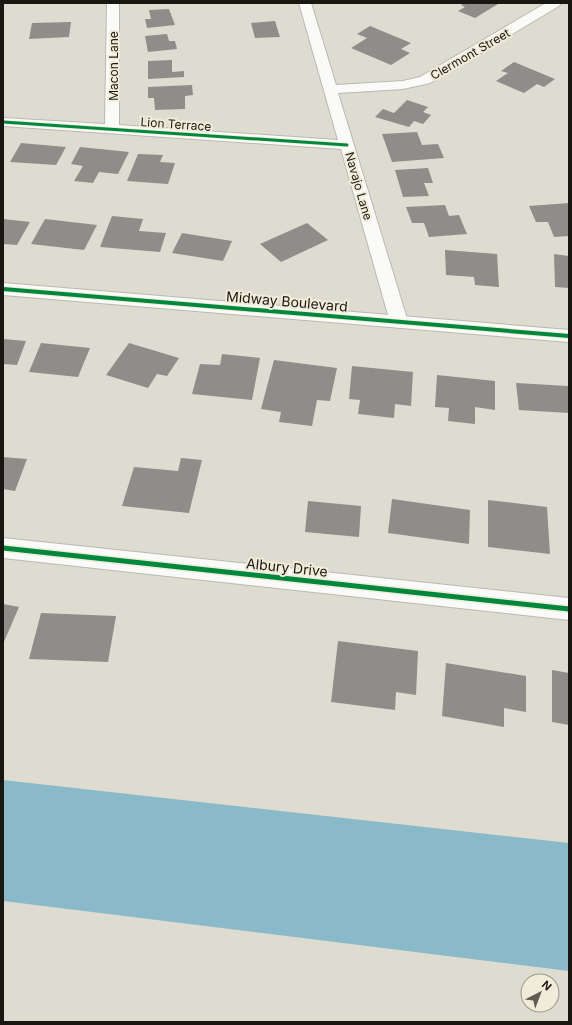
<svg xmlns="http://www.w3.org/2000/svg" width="572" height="1025" font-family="Inter,sans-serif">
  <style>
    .water { fill: #8abac9 }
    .building { fill: #8f8c89 }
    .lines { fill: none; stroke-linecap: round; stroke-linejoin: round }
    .minor-casing { stroke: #bab9b0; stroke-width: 2 }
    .tertiary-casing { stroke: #bab9b0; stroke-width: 2 }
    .minor { fill: #fafaf8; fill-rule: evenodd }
    .tertiary { fill: #fafaf8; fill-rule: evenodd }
    .cycleway-far2-casing { stroke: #f0ecd9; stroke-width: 4.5 }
    .cycleway-far1-casing { stroke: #f0ecd9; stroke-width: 6 }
    .cycleway-casing { stroke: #f0ecd9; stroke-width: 8 }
    .cycleway-far2 { stroke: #00873e; stroke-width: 3 }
    .cycleway-far1 { stroke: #00873e; stroke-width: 4 }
    .cycleway { stroke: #00873e; stroke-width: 5 }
    .labels { text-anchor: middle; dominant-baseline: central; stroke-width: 4; stroke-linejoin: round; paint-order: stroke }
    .far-street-label { font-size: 12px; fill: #191711; stroke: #f0ecd9 }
    .street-label { font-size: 14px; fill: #191711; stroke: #f0ecd9 }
  </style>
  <rect width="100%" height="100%" fill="#dedcd1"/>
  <polygon class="water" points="3,780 569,843 569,971 3,901"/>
  <g class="building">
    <polygon points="465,3 495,3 498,4 475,18 458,11 465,7 461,5"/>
    <polygon points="169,9 175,25 147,28 145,19 151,19 149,10"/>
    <polygon points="275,21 280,37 255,38 251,23"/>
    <polygon points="71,22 69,37 29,39 32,23"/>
    <polygon points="370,26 411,43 401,49 410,53 391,65 351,48 367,38 357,34"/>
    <polygon points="167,34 169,41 175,41 177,49 148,52 145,36"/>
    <polygon points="172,60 172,72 184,71 184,77 148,79 148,61"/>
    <polygon points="514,62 555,79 544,87 537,84 524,93 496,81 508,73 501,71"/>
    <polygon points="192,85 193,95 185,96 185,109 155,110 154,98 148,98 148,87"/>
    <polygon points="407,100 428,107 423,112 431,115 423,124 414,121 409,127 375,117 383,109 394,113"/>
    <polygon points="417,132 422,145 438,144 444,158 392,162 382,134"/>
    <polygon points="21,143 66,147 56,165 10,162"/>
    <polygon points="80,147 129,152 118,174 99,172 93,183 74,181 83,166 71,164"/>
    <polygon points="138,154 163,155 160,162 175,163 168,184 127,181"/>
    <polygon points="428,168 433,183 424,183 429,196 403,197 395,170"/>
    <polygon points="569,203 569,236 554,237 548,222 536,222 529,206"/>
    <polygon points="445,205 449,216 459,215 467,234 429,237 424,223 412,223 406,207"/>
    <polygon points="112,216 143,219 139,231 166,233 160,252 100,247"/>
    <polygon points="3,219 30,222 17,245 3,244"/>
    <polygon points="45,219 97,225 84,250 31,244"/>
    <polygon points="307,223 328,240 281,262 260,244"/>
    <polygon points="182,233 232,241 223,261 172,253"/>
    <polygon points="445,250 497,254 499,287 475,285 474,277 446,275"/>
    <polygon points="554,254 569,256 569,288 555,287"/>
    <polygon points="3,339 26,341 17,365 3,364"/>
    <polygon points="41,343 90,348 78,377 29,372"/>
    <polygon points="129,343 179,358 167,376 157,374 148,388 106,375"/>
    <polygon points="222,354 260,358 252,400 192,394 200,364 220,365"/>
    <polygon points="274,360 337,368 330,401 317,400 312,426 279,422 281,412 261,409"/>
    <polygon points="352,366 413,372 411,406 395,404 394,418 358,414 360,400 349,399"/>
    <polygon points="437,375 495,381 495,410 475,407 475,424 448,421 449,408 435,407"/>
    <polygon points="516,383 568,386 569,413 519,410"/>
    <polygon points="3,457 27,459 15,491 3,489"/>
    <polygon points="181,458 202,460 189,513 122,506 134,467 178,471"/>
    <polygon points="392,499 470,510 469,544 388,533"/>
    <polygon points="488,500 547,507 550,554 488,547"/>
    <polygon points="308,501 361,506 359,537 305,532"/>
    <polygon points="3,604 19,607 3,644"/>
    <polygon points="41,613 116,616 108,662 29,659"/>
    <polygon points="338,641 418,651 416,695 396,692 395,710 331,702"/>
    <polygon points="446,663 526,676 526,712 504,708 504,727 442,716"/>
    <polygon points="552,670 569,673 569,725 552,722"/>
  </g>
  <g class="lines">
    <defs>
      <g id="minor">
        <polygon points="107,3 119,3 119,125 338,140 299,3 311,3 336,85 403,81 420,77 546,3 561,3 559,6 430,83 403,89 338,93 408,322 405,326 399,328 393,326 390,322 341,149 3,126 3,118 105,124"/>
        <polygon points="3,538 569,598 569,620 3,558"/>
      </g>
      <polygon id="tertiary" points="3,283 569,330 569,342 3,295"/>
    </defs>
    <use href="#minor" class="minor-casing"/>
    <use href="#tertiary" class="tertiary-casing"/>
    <use href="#minor" class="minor"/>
    <use href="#tertiary" class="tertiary"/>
    <defs>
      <polyline id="cycleway-far2" points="3,122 347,145"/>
      <polyline id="cycleway-far1" points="3,289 569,336"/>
      <polyline id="cycleway" points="3,548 569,609"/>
    </defs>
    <use href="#cycleway-far2" class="cycleway-far2-casing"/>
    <use href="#cycleway-far1" class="cycleway-far1-casing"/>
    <use href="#cycleway" class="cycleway-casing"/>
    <use href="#cycleway-far2" class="cycleway-far2"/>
    <use href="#cycleway-far1" class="cycleway-far1"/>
    <use href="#cycleway" class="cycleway"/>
  </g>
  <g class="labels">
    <g class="far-street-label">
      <text transform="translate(470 54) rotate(-30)">Clermont Street</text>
      <text transform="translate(113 66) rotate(-90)">Macon Lane</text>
      <text transform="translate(176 124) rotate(4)">Lion Terrace</text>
      <text transform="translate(359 186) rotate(74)">Navajo Lane</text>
    </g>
    <g class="street-label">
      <text transform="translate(287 301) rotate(5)">Midway Boulevard</text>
      <text transform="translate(287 567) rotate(6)">Albury Drive</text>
    </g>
  </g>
  <rect width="572" height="1025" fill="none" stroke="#191711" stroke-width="8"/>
  <g transform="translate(540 993) rotate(42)"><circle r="19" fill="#f0ecd9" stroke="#9a9789"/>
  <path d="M0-3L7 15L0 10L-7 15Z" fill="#5e5c54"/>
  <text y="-6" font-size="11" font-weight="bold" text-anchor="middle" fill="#191711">N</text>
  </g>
</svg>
